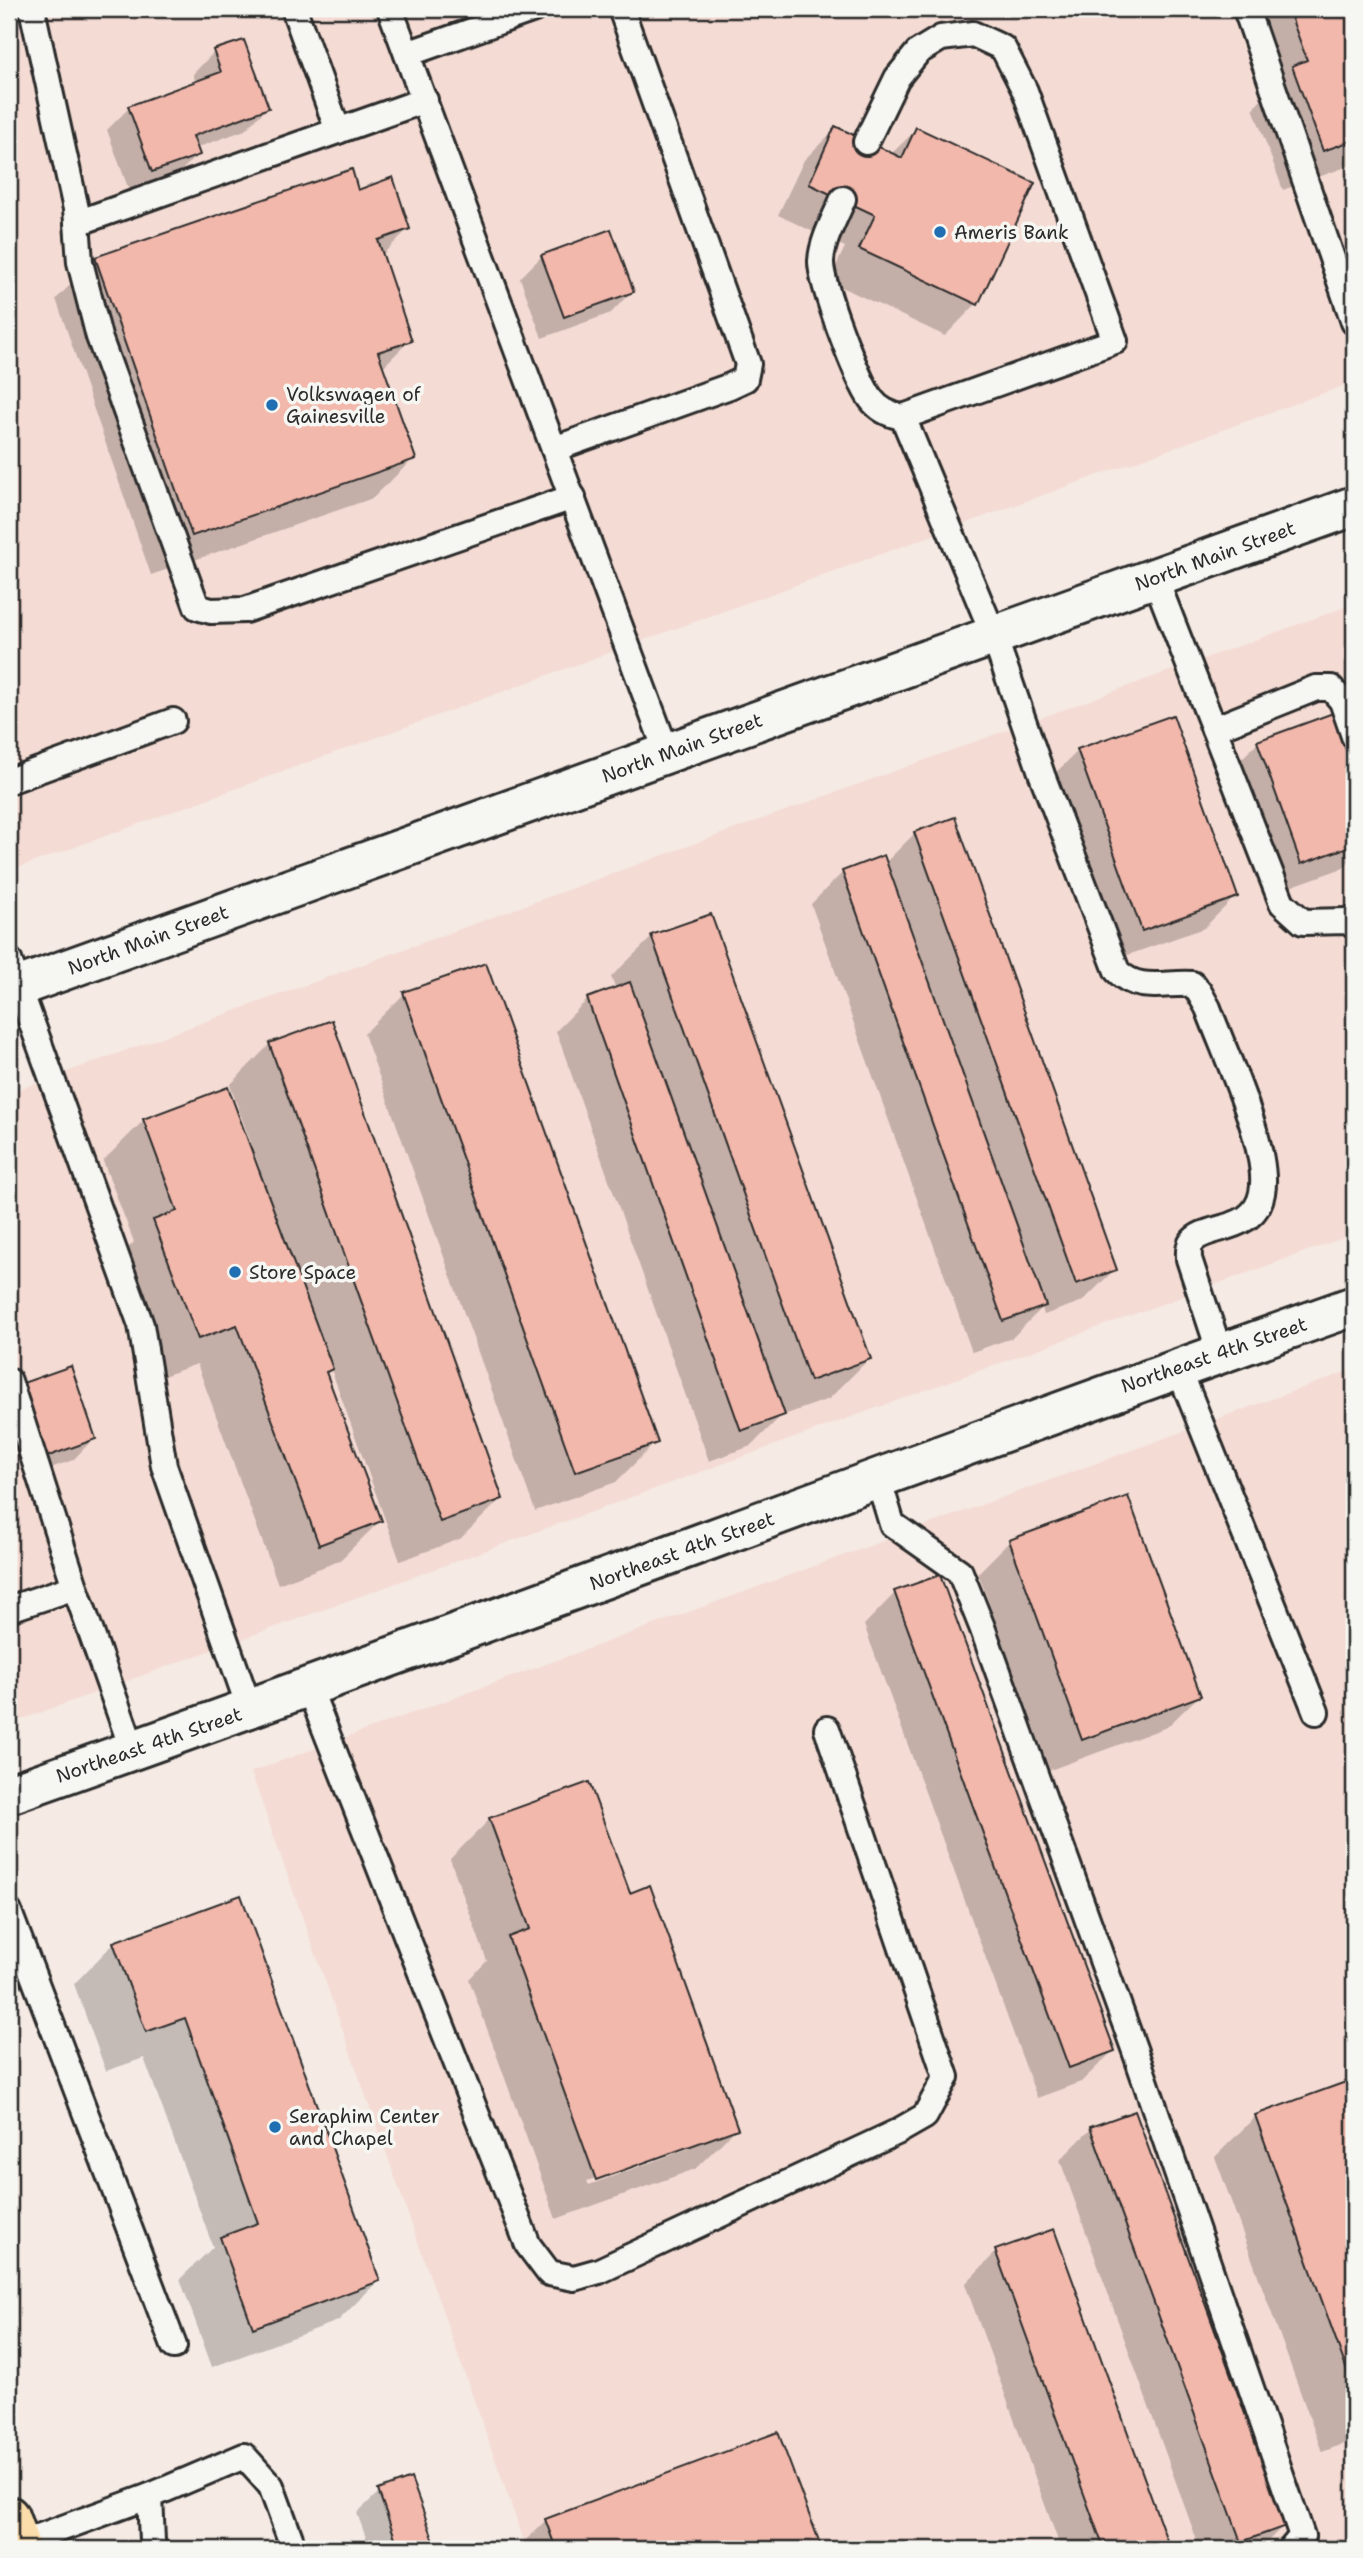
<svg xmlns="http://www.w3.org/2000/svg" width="1363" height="2558" font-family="'Shantell Sans',sans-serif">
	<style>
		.built { fill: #f4dbd3 }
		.shadow { fill: #0003; fill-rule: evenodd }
		.building { fill: #f2b8ac; stroke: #2b2b2b; stroke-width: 2 }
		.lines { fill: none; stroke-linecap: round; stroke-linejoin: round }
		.lane-casing { stroke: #2b2b2b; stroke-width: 30 }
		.street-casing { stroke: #2b2b2b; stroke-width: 44 }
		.secondary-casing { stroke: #2b2b2b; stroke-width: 44 }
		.primary-casing { stroke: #2b2b2b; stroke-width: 44 }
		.lane { stroke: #f6f6f2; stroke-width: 24 }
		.street { stroke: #f6f6f2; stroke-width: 38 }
		.secondary { stroke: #f6f6f2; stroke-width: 38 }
		.primary { stroke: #fbddab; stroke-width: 38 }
		.poi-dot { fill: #1f6fb2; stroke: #f6f6f2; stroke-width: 2.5 }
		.labels { text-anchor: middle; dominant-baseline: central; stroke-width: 7; stroke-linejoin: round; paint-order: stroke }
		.poi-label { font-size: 19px; fill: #2b2b2b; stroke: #f6f6f2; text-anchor: start }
		.street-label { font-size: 19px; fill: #2b2b2b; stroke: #f6f6f2 }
	</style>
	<rect width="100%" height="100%" fill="#f5eae4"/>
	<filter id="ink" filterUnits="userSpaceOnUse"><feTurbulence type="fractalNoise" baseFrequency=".0143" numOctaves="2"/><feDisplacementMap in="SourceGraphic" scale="14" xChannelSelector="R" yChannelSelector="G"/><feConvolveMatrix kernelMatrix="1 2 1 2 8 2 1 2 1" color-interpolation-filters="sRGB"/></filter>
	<g filter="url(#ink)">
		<!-- built -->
		<g class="built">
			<polygon points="9,9 1354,9 1354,382 9,871"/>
			<polygon points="1354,604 1354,1234 9,1724 9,1093"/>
			<polygon points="1354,1369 1354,2549 527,2549 251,1772"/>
		</g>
		<!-- shadow -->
		<g class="shadow">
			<polygon points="1234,9 1354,9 1354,164 1283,190 1253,108 1265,96"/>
			<polygon points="214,52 267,108 245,130 196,148 198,154 176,176 130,193 107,130 129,108 196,83 193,74"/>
			<polygon points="835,129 890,155 917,129 976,304 945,336 829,281 845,247 778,215 804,160"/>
			<polygon points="357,192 408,229 381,256 410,340 382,368 414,458 373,498 151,575 56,299 96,259"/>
			<polygon points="542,256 632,291 611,313 542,338 520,278"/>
			<polygon points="1332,716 1354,779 1354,856 1343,868 1270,894 1227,774 1258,742"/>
			<polygon points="1078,751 1236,896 1204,928 1111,961 1046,782"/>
			<polygon points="915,833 1115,1269 1083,1301 1044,1315 1042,1308 1012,1338 972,1352 811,904 843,872 885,863"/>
			<polygon points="652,937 869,1359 829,1399 781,1416 751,1446 709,1461 556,1031 588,999 616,989 611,977"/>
			<polygon points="404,994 656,1442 616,1482 535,1511 364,1034"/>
			<polygon points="270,1044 501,1499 460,1539 400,1561 331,1369 325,1375 380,1521 339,1561 278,1584 197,1364 158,1378 114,1262 134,1242 103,1161 144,1120 227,1089 257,1170 260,1169 230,1085"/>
			<polygon points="9,1397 94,1438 73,1460 25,1477 9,1434"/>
			<polygon points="1010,1541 1199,1696 1167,1727 1050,1770 978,1573"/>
			<polygon points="895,1593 1113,2051 1081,2082 1037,2098 864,1625"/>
			<path d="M490 1819 629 1895 736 2129 695 2169 556 2219 469 1979 487 1961 450 1859ZM690 2145V2148L589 2185 587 2181Z"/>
			<polygon points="240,1897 378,2281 338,2321 212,2367 180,2279 213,2247 144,2058 106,2071 74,1984 114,1943"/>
			<polygon points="1354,2081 1354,2440 1322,2452 1215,2157 1256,2116"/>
			<path d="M1091 2129 1284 2525 1260 2549H1200L1060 2160ZM1248 2537V2541L1233 2547 1232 2543Z"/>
			<polygon points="1053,2231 1168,2549 1061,2549 965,2284 996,2252"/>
			<polygon points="777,2435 820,2549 517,2549 546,2520"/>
			<polygon points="410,2480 435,2549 370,2549 357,2513 379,2492"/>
		</g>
		<!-- building -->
		<g class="building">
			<polygon points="1288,9 1354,9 1354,140 1323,151 1292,66 1307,60"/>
			<polygon points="244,40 269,108 193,136 200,155 152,172 128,106 221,72 213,50"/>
			<polygon points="835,126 902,158 916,127 1035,183 978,305 859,249 875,215 809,184"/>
			<polygon points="352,169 358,190 393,177 410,229 378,240 412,341 378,352 416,459 192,536 95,257"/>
			<polygon points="611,229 634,292 564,317 541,255"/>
			<polygon points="1333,713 1354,773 1354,845 1301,864 1257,741"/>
			<polygon points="1173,715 1238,897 1142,931 1077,749"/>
			<polygon points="955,817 1117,1270 1076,1284 914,832"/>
			<polygon points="884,855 1046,1306 1003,1321 842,871"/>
			<polygon points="711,914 871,1359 810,1381 651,935"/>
			<polygon points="486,963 658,1443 575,1472 403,992"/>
			<polygon points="630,982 785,1415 741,1431 587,998"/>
			<polygon points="332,1020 503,1499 440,1522 269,1043"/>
			<polygon points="228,1087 333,1369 326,1372 382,1521 319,1545 237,1325 198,1339 153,1220 177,1211 143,1119"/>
			<polygon points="71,1366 96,1439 46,1457 20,1384"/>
			<polygon points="1128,1496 1201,1696 1082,1740 1009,1540"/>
			<polygon points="940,1575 1115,2051 1069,2068 894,1591"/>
			<polygon points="589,1782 630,1893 650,1885 738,2129 596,2180 508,1937 530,1929 489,1818"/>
			<polygon points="241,1895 380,2281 253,2328 220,2237 258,2223 185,2018 146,2032 113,1942"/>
			<polygon points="1354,2079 1354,2390 1255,2115"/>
			<polygon points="1135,2111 1286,2526 1241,2542 1090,2127"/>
			<polygon points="1054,2229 1170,2549 1104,2549 995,2250"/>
			<polygon points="778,2432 822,2549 556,2549 545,2519"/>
			<polygon points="411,2478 437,2549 399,2549 378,2490"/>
		</g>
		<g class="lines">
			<!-- lane casing -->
			<g class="lane-casing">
				<g id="lane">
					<polyline points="32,9 76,209 80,262 99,337 197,607 211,611 245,610 573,497"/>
					<polyline points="294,9 338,131"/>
					<polyline points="390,9 667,753"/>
					<polyline points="1246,9 1354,322"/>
					<polyline points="407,54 534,9"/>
					<path d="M866 142 897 78 918 52 941 38 973 34 1003 48 1025 91 1115 341 903 417 994 636 1042 775 1117 971C1138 993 1165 982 1192 984L1199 992 1208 1008C1224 1052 1271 1150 1262 1193 1254 1235 1204 1223 1191 1243 1188 1248 1189 1254 1189 1259L1220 1353"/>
					<path d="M843 199C835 218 822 241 821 261 820 283 858 381 871 399 879 410 890 415 903 417"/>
					<polyline points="77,223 425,100"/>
					<polyline points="554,449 730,386 745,379 748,364 621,9"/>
					<polyline points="1155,578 1282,903 1303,922 1348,921 1354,926"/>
					<polyline points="1214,729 1316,688 1331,688 1342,701 1354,736"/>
					<polyline points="9,781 173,721"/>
					<polyline points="9,960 141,1325 164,1466 250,1710"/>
					<polyline points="1178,1367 1316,1712"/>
					<polyline points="9,1381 75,1587"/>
					<polyline points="878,1478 892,1524 960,1572 982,1627 1136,2054 1302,2536 1291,2549"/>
					<polyline points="9,1609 75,1587 133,1751"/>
					<polyline points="309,1688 528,2245 549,2273 574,2278 599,2271 897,2132 925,2116 946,2077 827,1729"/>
					<polyline points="9,1912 174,2346"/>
					<polyline points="19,2544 150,2496"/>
					<polyline points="154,2549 152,2541 150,2496 244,2456 271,2486 294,2549"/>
				</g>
			</g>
			<!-- street casing -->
			<g class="street-casing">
				<path id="street" d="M9 1794C459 1636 904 1465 1354 1306"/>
			</g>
			<!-- secondary casing -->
			<g class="secondary-casing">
				<polyline id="secondary" points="9,990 1354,506"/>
			</g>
			<!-- primary casing -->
			<g class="primary-casing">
				<polyline id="primary" points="9,2516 21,2549"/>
			</g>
			<!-- lane -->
			<use href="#lane" class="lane"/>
			<!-- street -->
			<use href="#street" class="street"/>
			<!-- secondary -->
			<use href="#secondary" class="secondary"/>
			<!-- primary -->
			<use href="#primary" class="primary"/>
		</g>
	</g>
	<!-- markers -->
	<g class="poi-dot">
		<circle cx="940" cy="232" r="7"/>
		<circle cx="272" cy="405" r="7"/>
		<circle cx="235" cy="1272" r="7"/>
		<circle cx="275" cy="2127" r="7"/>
	</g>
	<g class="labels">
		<!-- poi labels -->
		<g class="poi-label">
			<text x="954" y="232">Ameris Bank</text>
			<text x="286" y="394">Volkswagen of<tspan x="286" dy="22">Gainesville</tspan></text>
			<text x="249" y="1272">Store Space</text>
			<text x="289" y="2116">Seraphim Center<tspan x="289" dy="22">and Chapel</tspan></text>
		</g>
		<!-- street labels -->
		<g class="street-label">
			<text transform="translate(1215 556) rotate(-20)">North Main Street</text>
			<text transform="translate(682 748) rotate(-20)">North Main Street</text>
			<text transform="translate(148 940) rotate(-20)">North Main Street</text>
			<text transform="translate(1214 1355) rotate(-19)">Northeast 4th Street</text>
			<text transform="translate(682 1551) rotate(-20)">Northeast 4th Street</text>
			<text transform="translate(149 1745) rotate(-19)">Northeast 4th Street</text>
		</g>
	</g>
	<!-- margin -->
	<rect width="1363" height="2558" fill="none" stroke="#f6f6f2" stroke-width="35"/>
	<rect x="18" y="18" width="1328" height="2523" fill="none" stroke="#2b2b2b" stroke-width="2.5" filter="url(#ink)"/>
</svg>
